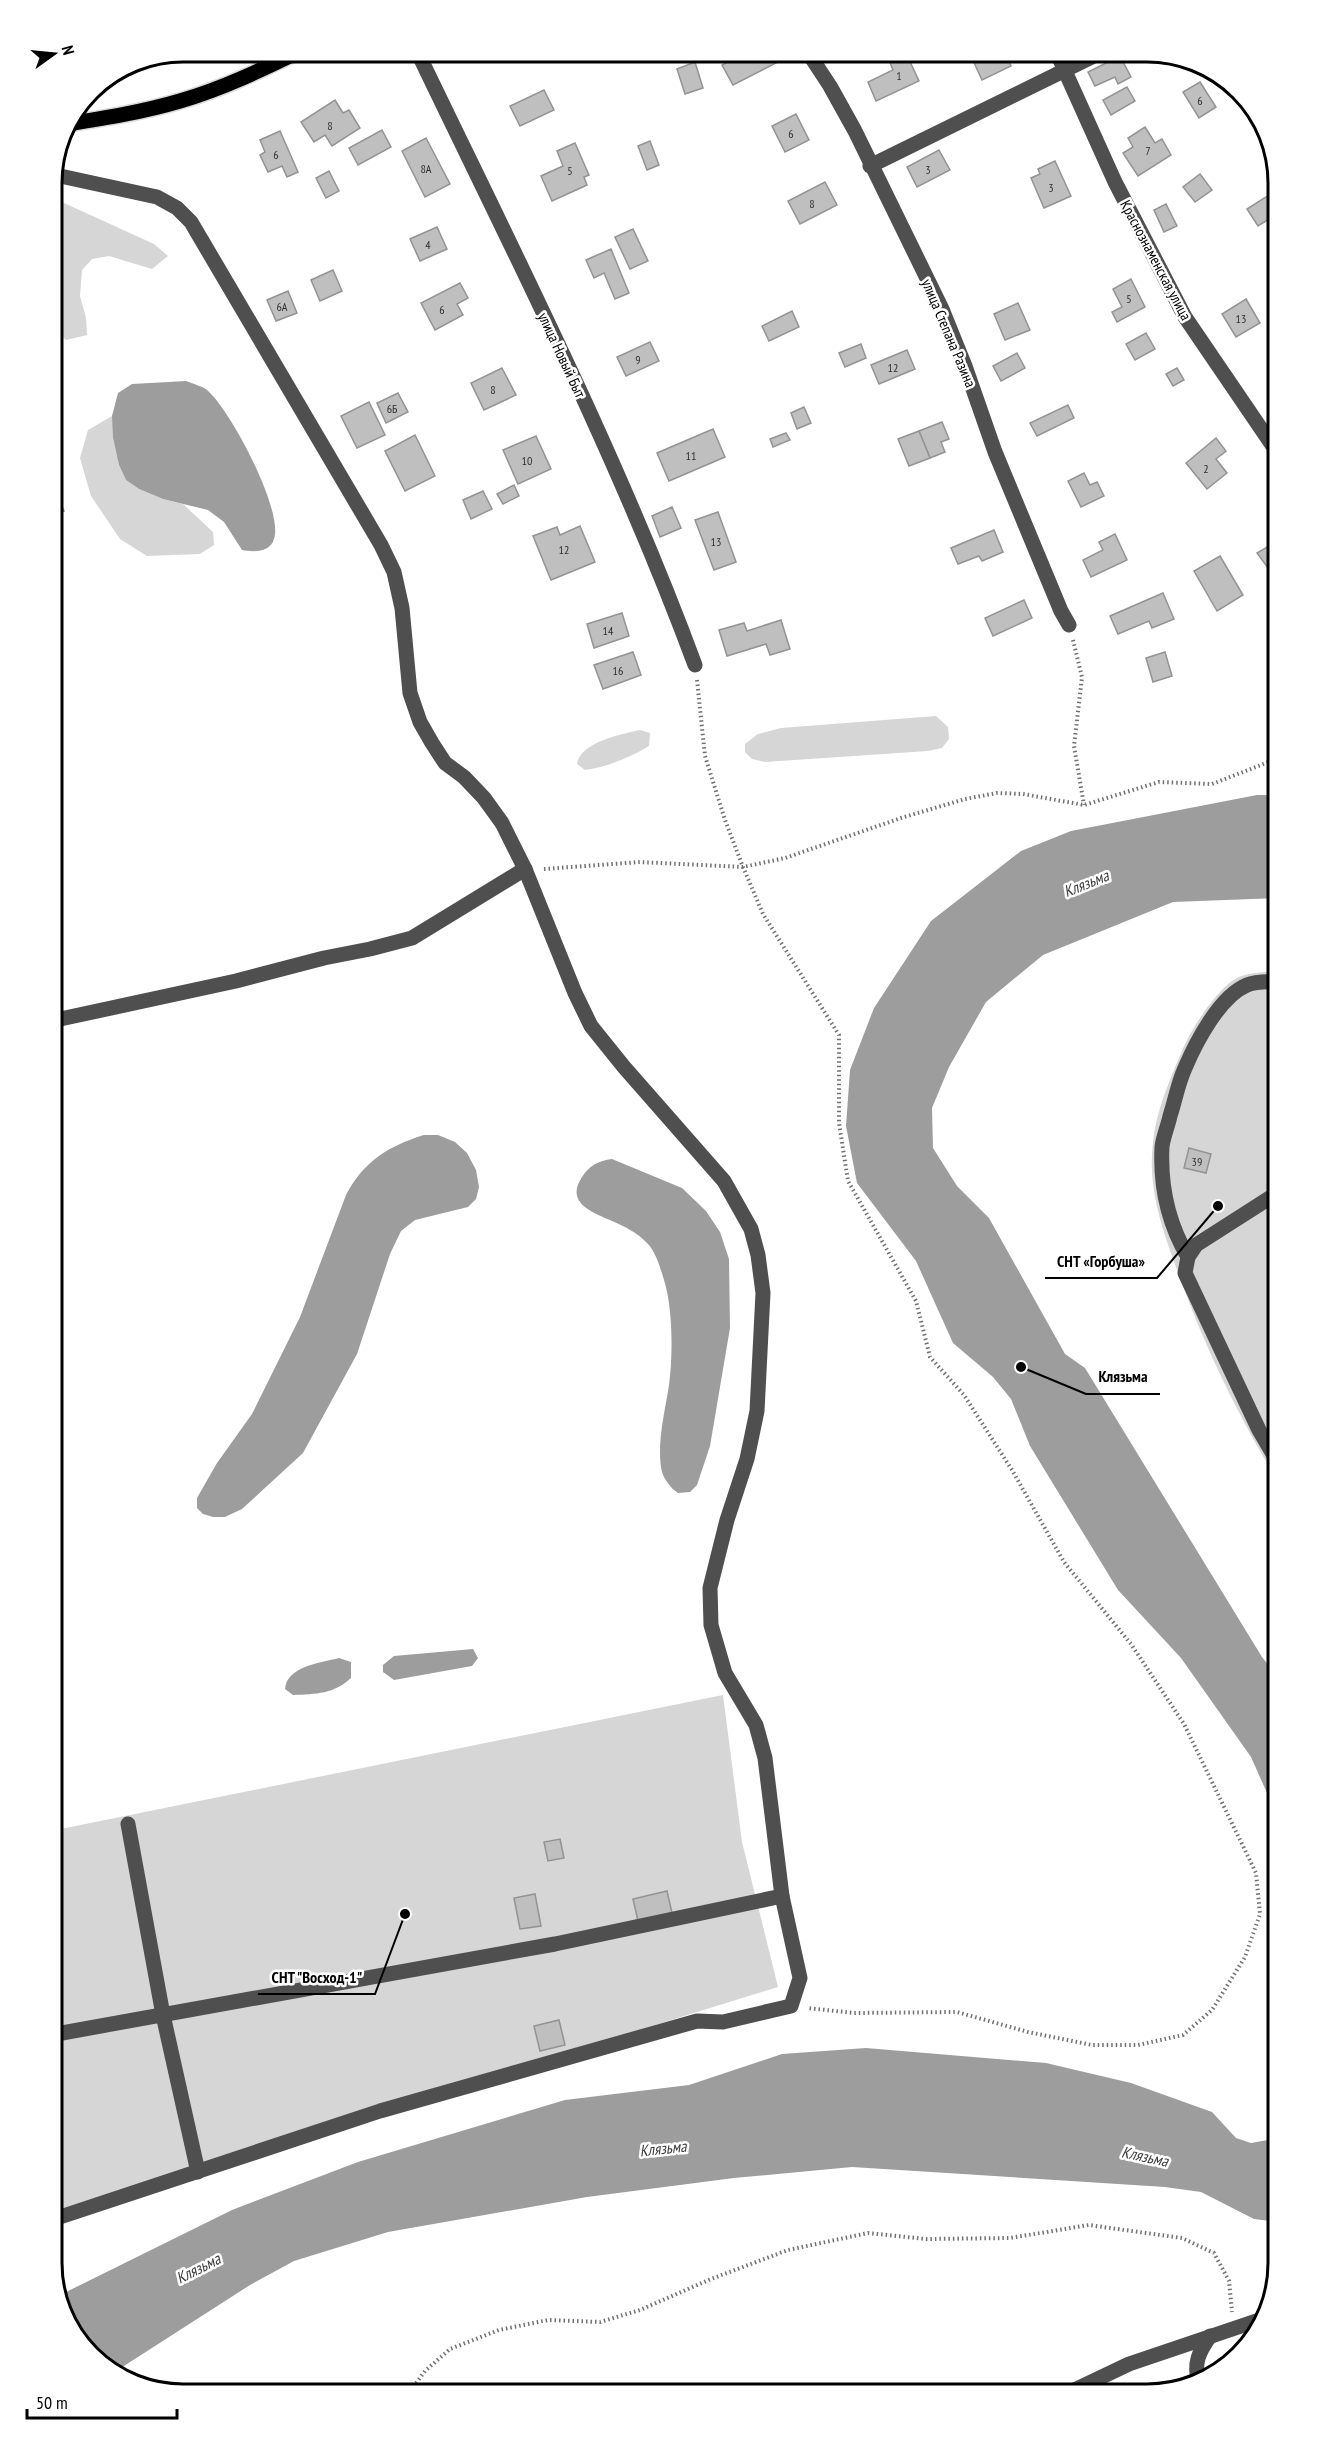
<svg xmlns="http://www.w3.org/2000/svg" width="1330" height="2445" font-family="'PT Sans Narrow',sans-serif">
	<style>
		.green { fill: #d6d6d6 }
		.water { fill: #9d9d9d }
		.building { fill: #bfbfbf; stroke: #939393; stroke-width: 1.5 }
		.lines { fill: none; stroke-linecap: round; stroke-linejoin: round }
		.major-casing { stroke: #dbdbdb; stroke-width: 18 }
		.path { stroke: #717171; stroke-width: 4; stroke-dasharray: 1.5 3; stroke-linecap: butt }
		.minor { stroke: #4f4f4f; stroke-width: 15 }
		.major { stroke: #000; stroke-width: 15 }
		.labels { text-anchor: middle; dominant-baseline: central; stroke-width: 5; stroke-linejoin: round; paint-order: stroke }
		.number-label { font-size: 12px; fill: #303030 }
		.street-label { font-size: 15px; fill: #000; stroke: #fff }
		.water-label { font-size: 16px; font-style: italic; fill: #3e3e3e; stroke: #fff }
		.rim { fill: none; stroke: #000; stroke-width: 3 }
		.leader { fill: none; stroke: #000; stroke-width: 2 }
		.callout-dot { fill: #000; stroke: #fff; stroke-width: 2 }
		.callout-label { font-size: 16px; text-anchor: middle; font-weight: bold; fill: #000; stroke: #fff; stroke-width: 5; stroke-linejoin: round; paint-order: stroke }
	</style>
	<rect width="100%" height="100%" fill="#fff"/>
	<!-- green -->
	<g class="green">
		<polygon points="51,202 64,203 154,244 168,256 152,269 109,256 92,259 82,270 80,296 86,318 87,335 66,340 55,330 51,321"/>
		<polygon points="112,416 119,465 126,480 139,489 163,499 183,504 213,532 214,545 200,554 147,556 120,539 91,496 80,458 88,430"/>
		<polygon points="936,716 948,727 949,739 942,748 928,751 765,762 752,759 745,752 745,744 758,734 781,728"/>
		<path d="M640 730 650 733 649 746C630 758 606 767 585 770L577 764C580 742 622 734 640 730Z"/>
		<path d="M1271 971H1279V1483C1239 1418 1206 1350 1180 1278 1164 1234 1147 1190 1153 1142 1156 1111 1170 1079 1182 1051 1190 1031 1216 990 1235 979 1245 973 1260 973 1271 971Z"/>
		<path d="M51 1330C63 1341 54 1365 51 1379Z"/>
		<path d="M51 1392C54 1412 68 1438 51 1453Z"/>
		<polygon points="723,1695 742,1842 778,1987 51,2212 51,1831"/>
	</g>
	<!-- water -->
	<g class="water">
		<path d="M186 381C193 384 202 386 207 390 230 409 284 511 274 539 270 553 253 552 242 550L224 522 208 510 163 499 139 489 126 480 119 465 113 437 112 416 118 393 132 384Z"/>
		<polygon points="1257,795 1279,795 1279,898 1173,902 1043,955 986,1002 949,1067 932,1108 933,1148 957,1186 989,1218 1065,1354 1085,1368 1262,1657 1279,1679 1279,1820 1251,1757 1181,1658 1118,1590 1030,1446 1011,1399 993,1377 953,1343 916,1261 857,1183 846,1126 850,1070 874,1008 931,921 1021,851 1071,831"/>
		<path d="M424 1135H438L455 1142 467 1153 476 1170 479 1187 476 1199 468 1207 415 1220 401 1231 390 1254 357 1354 303 1453 242 1509 225 1517H213L203 1514 197 1508V1498L217 1463 252 1414 300 1317 346 1195C363 1162 388 1146 424 1135Z"/>
		<path d="M612 1159 682 1188 706 1211 720 1232 729 1259 730 1328 710 1446 697 1485 690 1492 678 1493C671 1488 665 1481 662 1472 656 1446 665 1411 669 1385 673 1355 673 1309 664 1280 660 1267 656 1252 647 1243 638 1233 624 1226 612 1221 595 1213 564 1204 582 1177 590 1165 598 1161 612 1159Z"/>
		<polygon points="473,1649 478,1658 472,1666 394,1680 383,1672 383,1665 394,1656"/>
		<path d="M339 1658 351 1662V1678C334 1694 316 1694 293 1695L285 1689C287 1666 320 1663 339 1658Z"/>
		<polygon points="866,2048 1046,2063 1131,2083 1212,2112 1236,2138 1251,2143 1279,2138 1279,2222 1254,2219 1201,2192 1165,2187 852,2167 734,2178 587,2197 388,2232 294,2261 250,2285 113,2373 109,2372 61,2313 58,2296 232,2210 358,2162 565,2100 689,2085 782,2054"/>
	</g>
	<!-- building -->
	<g class="building">
		<polygon points="749,51 770,51 776,63 733,85 722,65"/>
		<polygon points="902,51 905,51 919,81 876,101 868,82 893,70 888,58"/>
		<polygon points="979,51 1004,51 1011,66 982,80 971,56"/>
		<polygon points="1120,56 1131,77 1118,84 1115,77 1095,86 1088,72"/>
		<polygon points="695,62 703,88 685,94 677,69"/>
		<polygon points="1200,82 1216,107 1199,118 1183,92"/>
		<polygon points="1127,87 1135,101 1111,115 1103,100"/>
		<polygon points="544,90 554,110 520,126 510,106"/>
		<polygon points="335,100 343,113 349,110 360,128 332,146 325,135 314,142 301,122"/>
		<polygon points="796,114 809,140 785,152 772,126"/>
		<polygon points="1145,127 1155,143 1162,139 1171,155 1138,176 1123,153 1133,147 1128,138"/>
		<polygon points="382,130 391,147 358,165 349,148"/>
		<polygon points="280,131 298,172 287,177 282,166 268,172 260,155 265,152 260,140"/>
		<polygon points="426,138 450,184 425,197 402,151"/>
		<polygon points="650,141 659,165 647,170 638,146"/>
		<polygon points="575,143 589,175 584,177 587,185 552,201 541,176 563,166 557,151"/>
		<polygon points="939,150 950,170 917,187 907,167"/>
		<polygon points="1055,161 1071,196 1044,208 1031,178 1040,174 1038,169"/>
		<polygon points="329,171 339,191 326,198 316,178"/>
		<polygon points="1200,174 1212,190 1195,202 1183,187"/>
		<polygon points="825,182 837,205 800,224 788,201"/>
		<polygon points="1277,190 1279,193 1279,213 1258,226 1247,209"/>
		<polygon points="1166,204 1177,226 1164,232 1154,210"/>
		<polygon points="437,227 447,249 420,261 410,239"/>
		<polygon points="633,229 648,261 630,269 615,237"/>
		<polygon points="1279,232 1279,257 1268,238"/>
		<polygon points="611,249 629,293 615,299 604,273 594,278 586,260"/>
		<polygon points="333,270 342,291 320,301 311,280"/>
		<polygon points="1131,279 1145,307 1117,322 1112,312 1122,307 1113,289"/>
		<polygon points="460,283 468,298 457,304 463,315 435,330 421,303"/>
		<polygon points="288,291 297,313 276,321 267,300"/>
		<polygon points="1246,299 1260,323 1236,337 1222,314"/>
		<polygon points="1018,303 1030,330 1005,340 994,314"/>
		<polygon points="792,311 799,327 769,341 762,326"/>
		<polygon points="1146,333 1155,349 1135,360 1126,344"/>
		<polygon points="650,342 659,361 626,376 617,357"/>
		<polygon points="861,344 866,358 845,367 839,353"/>
		<polygon points="907,350 915,369 879,384 871,365"/>
		<polygon points="1017,353 1025,368 1001,381 993,366"/>
		<polygon points="502,368 516,395 484,410 471,383"/>
		<polygon points="1177,368 1184,380 1173,386 1166,374"/>
		<polygon points="398,393 408,412 386,423 377,403"/>
		<polygon points="369,402 385,435 357,448 341,416"/>
		<polygon points="1068,405 1074,418 1037,436 1030,423"/>
		<polygon points="804,407 811,423 797,429 791,413"/>
		<polygon points="942,422 949,439 941,442 945,452 930,458 919,431"/>
		<polygon points="713,429 725,457 669,481 657,453"/>
		<polygon points="919,431 930,458 909,466 898,439"/>
		<polygon points="786,433 790,440 773,447 770,439"/>
		<polygon points="415,435 435,476 405,491 385,451"/>
		<polygon points="536,436 551,469 518,484 503,450"/>
		<polygon points="1216,438 1226,451 1216,459 1227,473 1207,489 1186,463"/>
		<polygon points="1084,473 1090,485 1097,482 1104,496 1081,507 1068,481"/>
		<polygon points="514,485 519,496 503,504 497,494"/>
		<polygon points="483,491 492,509 471,519 463,500"/>
		<polygon points="57,494 64,511 51,516 51,496"/>
		<polygon points="1279,503 1279,531 1268,512"/>
		<polygon points="672,507 681,528 660,537 652,516"/>
		<polygon points="718,512 736,562 714,570 695,520"/>
		<polygon points="580,526 595,562 551,580 533,536 557,527 560,535"/>
		<polygon points="994,530 1003,552 982,561 979,556 958,564 951,548"/>
		<polygon points="1279,533 1279,566 1271,572 1257,553 1271,545 1269,540"/>
		<polygon points="1115,534 1127,560 1091,577 1083,560 1103,550 1099,542"/>
		<polygon points="1220,556 1243,595 1217,611 1194,571"/>
		<polygon points="1163,593 1174,619 1152,628 1149,621 1118,634 1110,616"/>
		<polygon points="1024,600 1032,618 993,636 985,618"/>
		<polygon points="622,613 629,636 594,648 587,624"/>
		<polygon points="781,620 790,649 770,655 766,644 727,656 719,630 744,623 747,631"/>
		<polygon points="633,652 641,675 603,689 594,665"/>
		<polygon points="1165,652 1172,676 1153,682 1146,658"/>
		<polygon points="1189,1148 1211,1154 1206,1173 1184,1168"/>
		<polygon points="560,1839 564,1858 548,1861 544,1842"/>
		<polygon points="667,1891 672,1913 638,1921 633,1899"/>
		<polygon points="535,1894 541,1926 520,1929 514,1898"/>
		<polygon points="559,2020 565,2045 540,2051 534,2026"/>
	</g>
	<g class="lines">
		<!-- major casing -->
		<g class="major-casing">
			<path id="major" d="M67 124C105 118 143 112 180 101 222 89 261 70 300 51"/>
		</g>
		<!-- path -->
		<g class="path">
			<polyline points="1073,640 1082,677 1074,746 1084,805"/>
			<polyline points="697,680 705,756 725,820 743,867 763,914 839,1035 839,1123 848,1181 916,1301 930,1357 964,1395 1012,1470 1064,1562 1131,1644 1184,1724 1256,1873 1260,1914 1245,1957 1212,2010 1183,2035 1138,2045 1092,2045 1028,2032 957,2012 854,2013 807,2008"/>
			<polyline points="544,869 640,862 743,867 785,858 901,818 965,799 997,793 1023,794 1084,805 1159,782 1212,784 1279,758"/>
			<polyline points="408,2394 425,2371 450,2349 499,2330 548,2320 600,2322 640,2310 711,2279 788,2250 868,2233 926,2239 1010,2238 1089,2225 1182,2238 1214,2253 1229,2281 1232,2312"/>
		</g>
		<!-- minor -->
		<g class="minor">
			<path d="M417 51C514 253 617 454 695 665"/>
			<polyline points="807,51 830,86 855,131 942,309 965,366 995,452 1061,611 1069,625"/>
			<polyline points="1056,51 1115,182 1185,317 1279,455"/>
			<polyline points="870,166 1104,51"/>
			<polyline points="51,1021 236,981 324,958 370,949 412,938 525,869"/>
			<path d="M1188 1257C1168 1223 1160 1187 1162 1147 1163 1137 1168 1126 1170 1116 1175 1101 1178 1083 1185 1068 1196 1042 1220 996 1247 985 1257 981 1269 982 1279 981"/>
			<polyline points="1279,1464 1259,1430 1185,1273 1188,1257 1196,1245 1279,1192"/>
			<polyline points="128,1824 163,2015 198,2172"/>
			<polyline points="51,2035 555,1944 782,1896"/>
			<polyline points="51,2220 380,2111 697,2021 723,2022 791,2006 800,1978 782,1896 765,1758 756,1725 725,1673 711,1625 710,1588 727,1520 747,1459 757,1411 763,1293 758,1255 751,1229 724,1181 624,1067 591,1026 575,993 525,869 502,823 484,798 464,777 445,763 432,743 420,722 410,693 402,608 394,572 381,545 191,222 177,208 157,197 51,174"/>
			<path d="M1199 2383C1193 2363 1199 2352 1210 2336"/>
			<polyline points="1066,2394 1129,2364 1262,2319"/>
		</g>
		<!-- major -->
		<use href="#major" class="major"/>
	</g>
	<g class="labels">
		<!-- number labels -->
		<g class="number-label">
			<text x="899" y="75">1</text>
			<text x="1200" y="100">6</text>
			<text x="330" y="125">8</text>
			<text x="791" y="133">6</text>
			<text x="1148" y="150">7</text>
			<text x="276" y="154">6</text>
			<text x="426" y="168">8А</text>
			<text x="928" y="169">3</text>
			<text x="570" y="170">5</text>
			<text x="1051" y="187">3</text>
			<text x="812" y="203">8</text>
			<text x="428" y="244">4</text>
			<text x="1129" y="298">5</text>
			<text x="282" y="306">6А</text>
			<text x="442" y="309">6</text>
			<text x="1241" y="318">13</text>
			<text x="638" y="359">9</text>
			<text x="893" y="367">12</text>
			<text x="493" y="389">8</text>
			<text x="392" y="408">6Б</text>
			<text x="691" y="455">11</text>
			<text x="527" y="460">10</text>
			<text x="1206" y="468">2</text>
			<text x="716" y="541">13</text>
			<text x="564" y="549">12</text>
			<text x="608" y="630">14</text>
			<text x="618" y="670">16</text>
			<text x="1197" y="1161">39</text>
		</g>
		<!-- street labels -->
		<g class="street-label">
			<text transform="translate(1156 260) rotate(62)">Краснознаменская улица</text>
			<text transform="translate(949 333) rotate(67)">улица Степана Разина</text>
			<text transform="translate(562 355) rotate(65)">улица Новый Быт</text>
		</g>
		<!-- water labels -->
		<g class="water-label">
			<text transform="translate(1086 883) rotate(-22)">Клязьма</text>
			<text transform="translate(663 2148) rotate(-6)">Клязьма</text>
			<text transform="translate(1145 2156) rotate(12)">Клязьма</text>
			<text transform="translate(198 2268) rotate(-27)">Клязьма</text>
		</g>
	</g>
	<!-- crop -->
	<path d="M0 0H1330V2445H0ZM183 62H1147A121 121 0 0 1 1268 183V2263A121 121 0 0 1 1147 2384H183A121 121 0 0 1 62 2263V183A121 121 0 0 1 183 62Z" fill="#fff" fill-rule="evenodd"/>
	<path class="rim" d="M183 62H1147A121 121 0 0 1 1268 183V2263A121 121 0 0 1 1147 2384H183A121 121 0 0 1 62 2263V183A121 121 0 0 1 183 62Z"/>
	<!-- callouts -->
	<path class="leader" d="M1218 1206L1157 1278H1045M1021 1367L1086 1394H1160M405 1914L375 1994H258"/>
	<g class="callout-dot">
		<circle cx="1218" cy="1206" r="6"/>
		<circle cx="1021" cy="1367" r="6"/>
		<circle cx="405" cy="1914" r="6"/>
	</g>
	<g class="callout-label">
		<text x="1101" y="1267">СНТ «Горбуша»</text>
		<text x="1123" y="1382">Клязьма</text>
		<text x="317" y="1983">СНТ "Восход-1"</text>
	</g>
	<!-- north arrow -->
	<g transform="translate(54 54) rotate(75)" stroke="#ffffff" stroke-width="4.5" paint-order="stroke">
	<path d="M0-4.5L10 22L0 15L-10 22Z" fill="#000000"/>
	<text y="-9" font-size="16" font-weight="bold" text-anchor="middle" fill="#000000">N</text>
	</g>
	<!-- scale -->
	<path d="M27 2409v9h150v-9" fill="none" stroke="#000000" stroke-width="3"/>
	<text x="36" y="2409" font-size="18" fill="#000000" stroke="#ffffff" stroke-width="4.5" paint-order="stroke">50 m</text>
</svg>
